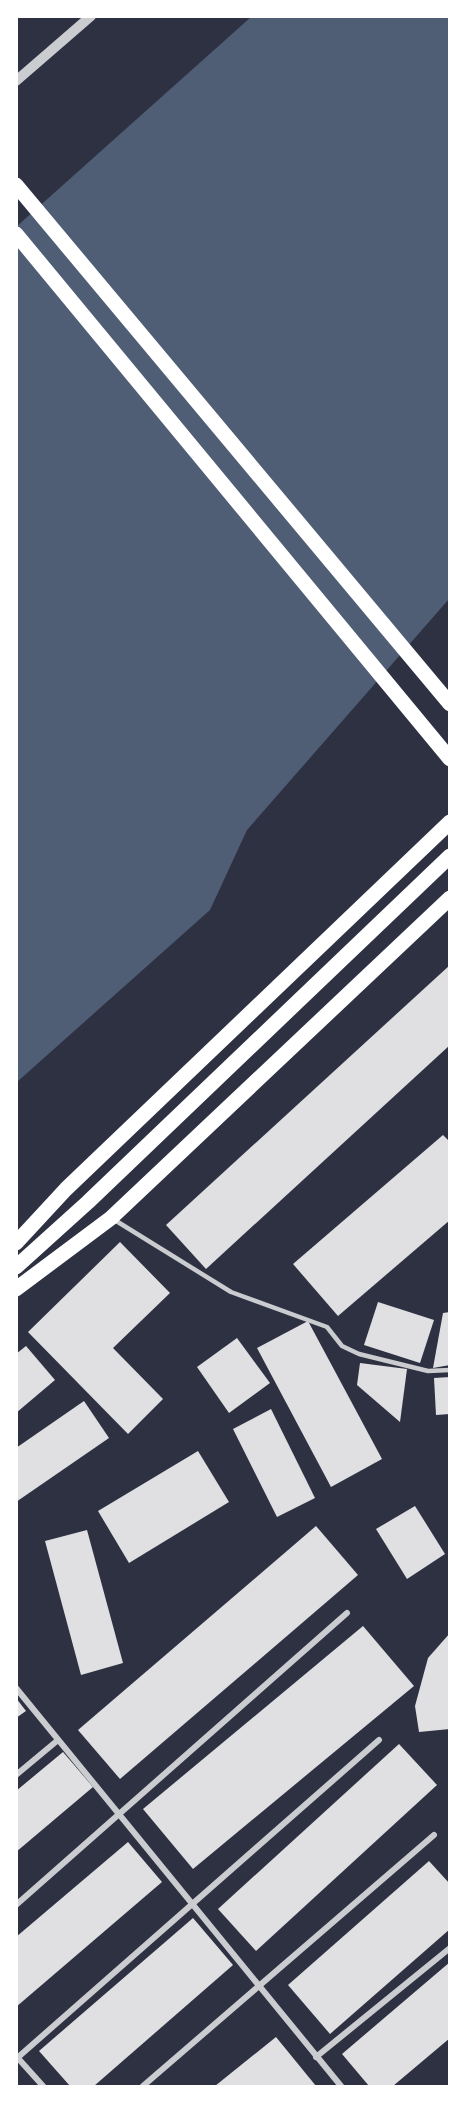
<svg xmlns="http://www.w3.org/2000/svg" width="466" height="2103" font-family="Barlow,sans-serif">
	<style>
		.water { fill: #4f5d75 }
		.building { fill: #e0e0e3 }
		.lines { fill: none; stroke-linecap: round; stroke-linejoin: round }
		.service { stroke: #caccd0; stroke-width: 4.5 }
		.minor { stroke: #caccd0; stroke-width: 6 }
		.tertiary { stroke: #caccd0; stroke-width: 10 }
		.primary { stroke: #fff; stroke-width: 15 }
	</style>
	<rect width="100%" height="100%" fill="#2d3142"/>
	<!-- water -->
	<polygon class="water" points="251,17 449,17 449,599 247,830 210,910 17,1082 16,227"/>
	<!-- building -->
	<g class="building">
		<polygon points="450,965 450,1045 206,1269 166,1225"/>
		<polygon points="443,1135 450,1142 450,1220 338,1316 293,1264"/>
		<polygon points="120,1242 170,1293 113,1348 163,1399 128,1434 28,1332"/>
		<polygon points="378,1302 434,1320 420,1363 364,1345"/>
		<polygon points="450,1312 450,1365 433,1368 443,1313"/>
		<polygon points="308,1321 382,1459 331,1487 257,1348"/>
		<polygon points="237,1338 270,1383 229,1413 197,1367"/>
		<polygon points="26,1346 55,1380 16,1413 16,1354"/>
		<polygon points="360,1363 407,1369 400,1422 357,1385"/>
		<polygon points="450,1377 450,1414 436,1415 434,1378"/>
		<polygon points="84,1401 109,1438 16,1502 16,1448"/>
		<polygon points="271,1409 315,1498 277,1517 233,1429"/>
		<polygon points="198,1451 229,1502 129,1563 98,1511"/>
		<polygon points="415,1506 445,1554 407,1579 376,1529"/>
		<polygon points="316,1526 358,1575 120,1779 78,1730"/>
		<polygon points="87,1530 123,1663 81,1675 45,1541"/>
		<polygon points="363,1626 414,1686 193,1869 143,1809"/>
		<polygon points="450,1633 450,1729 419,1732 415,1706 428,1658"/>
		<polygon points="16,1698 26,1711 16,1718"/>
		<polygon points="399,1744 437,1785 256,1951 218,1909"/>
		<polygon points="63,1752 93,1787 16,1852 16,1791"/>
		<polygon points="128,1842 162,1882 16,2007 16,1937"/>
		<polygon points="429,1861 450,1884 450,1929 330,2034 288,1985"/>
		<polygon points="193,1918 233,1965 94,2086 70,2086 39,2051"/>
		<polygon points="450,1962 450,2038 393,2086 369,2086 342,2054"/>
		<polygon points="276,2037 316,2086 215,2086"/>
	</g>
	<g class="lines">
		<!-- service -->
		<polyline class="service" points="113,1219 231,1292 327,1327 342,1346 359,1354 428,1371 450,1370"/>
		<!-- minor -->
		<g class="minor">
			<polyline points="16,1688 341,2086"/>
			<polyline points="16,1775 58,1740"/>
			<polyline points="16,1905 347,1613"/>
			<polyline points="16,2056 43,2086"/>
			<polyline points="316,2057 450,1948"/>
			<polyline points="16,2059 379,1740"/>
			<polyline points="143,2086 434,1835"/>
		</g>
		<!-- tertiary -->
		<polyline class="tertiary" points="16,81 91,16"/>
		<!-- primary -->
		<g class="primary">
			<polyline points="16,185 450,704"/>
			<polyline points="16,234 450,759"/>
			<polyline points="16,1243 66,1189 450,822"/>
			<polyline points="16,1267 88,1202 450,856"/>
			<polyline points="16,1289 111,1218 450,898"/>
		</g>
	</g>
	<!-- border -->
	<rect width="466" height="2103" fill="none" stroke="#ffffff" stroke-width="36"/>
</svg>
